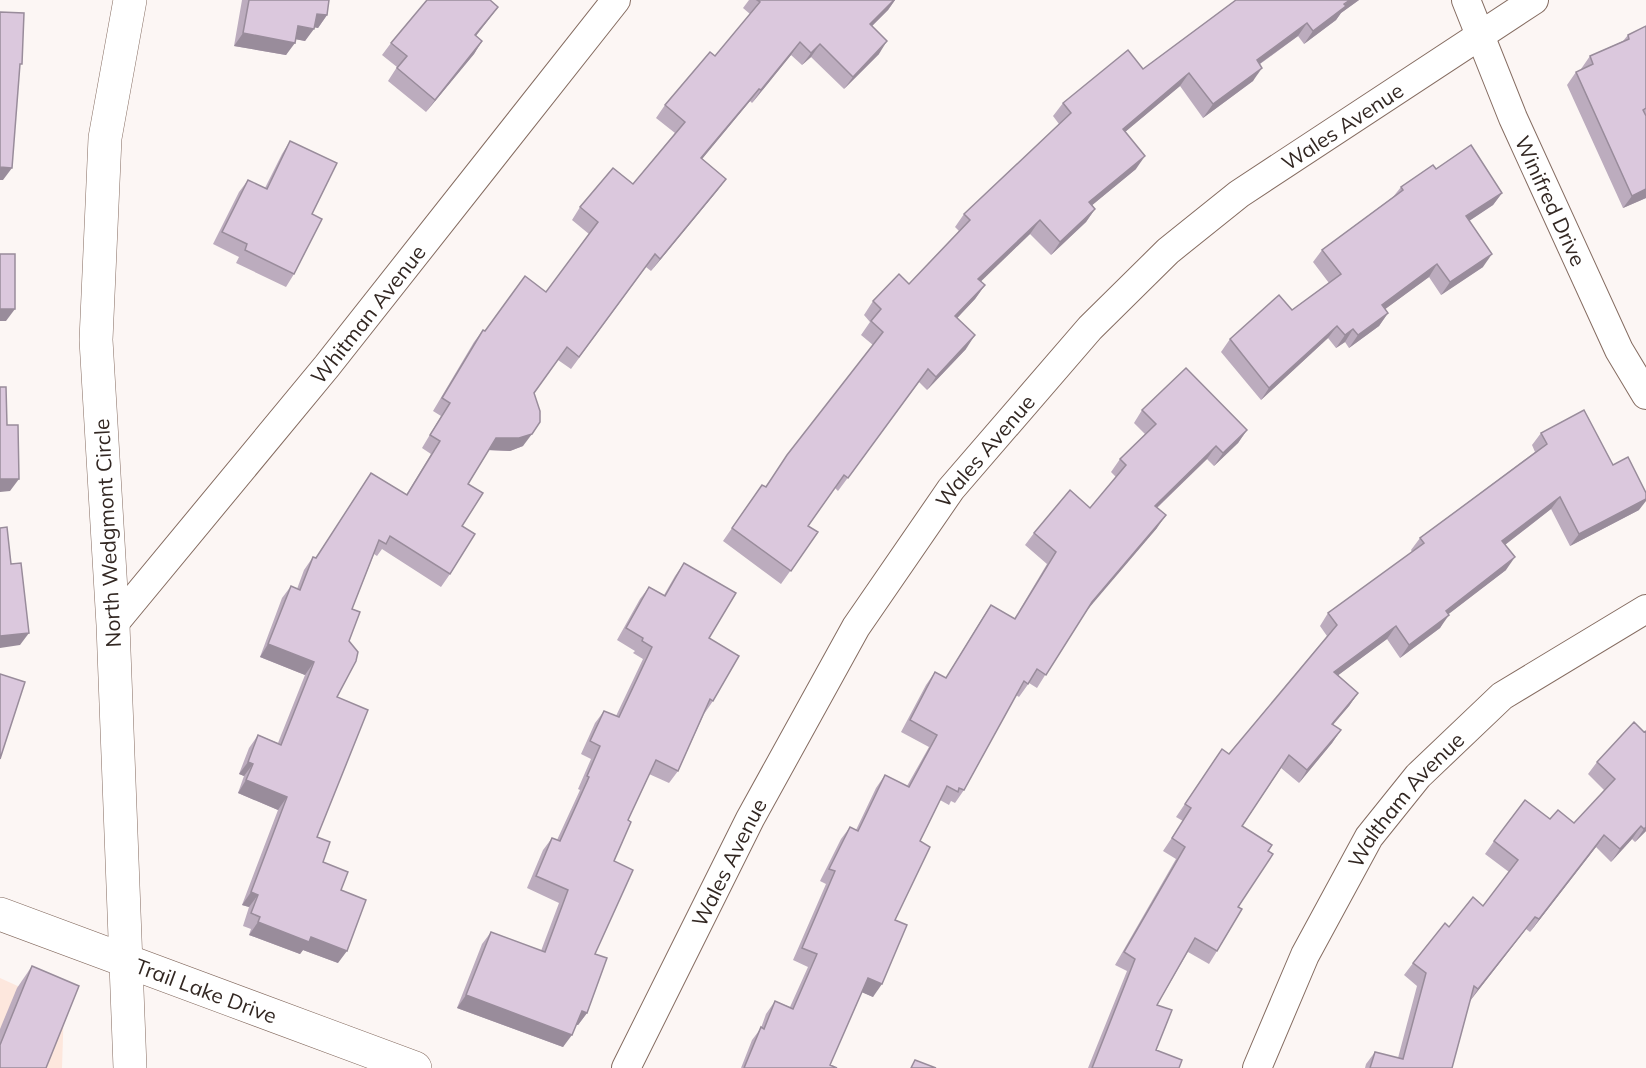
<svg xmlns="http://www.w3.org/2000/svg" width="1646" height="1068" font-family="Mulish,sans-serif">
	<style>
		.built { fill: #fde7dd }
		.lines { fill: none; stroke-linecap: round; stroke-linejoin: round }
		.street-casing { stroke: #856c61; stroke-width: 30 }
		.secondary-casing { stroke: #856c61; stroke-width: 34 }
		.street { stroke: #fff; stroke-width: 28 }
		.secondary { stroke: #fff; stroke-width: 33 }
		.wall { fill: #bcacbe }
		.shaded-wall { fill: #998c9b }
		.building { fill: #dbc8dd; stroke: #998c9b; stroke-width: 1.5 }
		.labels { text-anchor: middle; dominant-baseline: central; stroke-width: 4.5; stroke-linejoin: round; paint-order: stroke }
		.street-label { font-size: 21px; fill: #322722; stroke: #fff }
	</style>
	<rect width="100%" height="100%" fill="#fcf6f4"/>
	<!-- built -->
	<polygon class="built" points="0,978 64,1007 62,1068 0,1068"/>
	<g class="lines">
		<!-- street casing -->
		<g class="street-casing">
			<g id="street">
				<path id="s1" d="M1466 0 1513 118 1619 350 1646 395"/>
				<path id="s2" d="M113 625 327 366 616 0"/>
				<path id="s3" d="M626 1068 750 819 856 627 951 489 1090 328 1168 251 1239 194 1534 0"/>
				<path id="s4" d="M1257 1068 1305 955 1369 837 1418 776 1502 696 1646 609"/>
			</g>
		</g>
		<!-- secondary casing -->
		<g class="secondary-casing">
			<g id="secondary">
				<path id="s5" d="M0 914 415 1068"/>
				<polyline points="130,1068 113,625 96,340 105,138 130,0"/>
			</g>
		</g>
		<!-- street -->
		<use href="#street" class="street"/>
		<!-- secondary -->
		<use href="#secondary" class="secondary"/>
	</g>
	<!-- wall -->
	<g class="wall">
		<polygon points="242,0 329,0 327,15 318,28 314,27 305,41 296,39 286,55 234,46"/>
		<polygon points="749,0 895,0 888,10 872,26 879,54 844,89 811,57 802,65 791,55 752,103 750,101 702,159 726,179 717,191 651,271 646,267 571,369 558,360 534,393 523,446 510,451 489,450 468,484 462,526 450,574 441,587 382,549 377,556 374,554 352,609 349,641 337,697 317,837 323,862 341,890 338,963 303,950 300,954 249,935 251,929 243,926 249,907 242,905 278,810 238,793 244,776 239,774 249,748 258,735 278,743 305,675 260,657 282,598 291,586 297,589 304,570 313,557 316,558 371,473 406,495 431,454 422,448 441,416 433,411 474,342 483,330 485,331 546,292 589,234 572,220 580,207 633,184 675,133 656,118 665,105 715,56 750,14 743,8"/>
		<polygon points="1236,0 1359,0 1341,13 1336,20 1304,44 1298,36 1260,64 1253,81 1203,118 1180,86 1125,132 1136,169 1092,205 1095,209 1086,222 1051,255 1030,234 980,281 985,285 975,299 957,318 966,349 927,390 919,382 838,491 835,488 808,526 818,532 781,584 723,541 762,485 765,487 873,345 861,335 870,322 864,315 873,301 909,284 959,231 955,227 964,214 1059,124 1053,116 1063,103 1143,69"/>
		<polygon points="498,7 476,36 482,41 474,54 426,112 388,81 397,67 382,55 391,43"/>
		<polygon points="1646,26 1646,198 1623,208 1567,85 1576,72 1582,70 1581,69 1590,56 1623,41 1628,35"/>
		<polygon points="290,141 312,214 294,274 286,287 236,263 239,257 213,244 239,192 248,180 265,188 282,154"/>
		<polygon points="1436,169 1502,193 1493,205 1469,221 1483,267 1441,295 1429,277 1385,309 1388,313 1379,326 1349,348 1345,342 1336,348 1328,338 1261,400 1221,352 1230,339 1292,310 1329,283 1313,262 1322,250 1393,197 1401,187"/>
		<polygon points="1142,410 1247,430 1238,443 1214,466 1207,459 1157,508 1157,528 1086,610 1037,688 1029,683 1019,697 1016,695 964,790 955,803 951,801 949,805 940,800 920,841 895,920 873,997 862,992 830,1065 837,1068 741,1068 752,1040 761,1028 766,1014 775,1001 790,1007 808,967 793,960 826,884 820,881 841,839 850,827 856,830 876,788 885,775 907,786 929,747 901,732 926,685 935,672 946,678 983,617 991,605 1014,619 1047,564 1025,545 1034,533 1090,508 1116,477 1111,472 1120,459 1145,434 1134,423"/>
		<polygon points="1541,433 1613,465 1639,510 1570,546 1551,509 1505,545 1506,570 1448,614 1440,628 1400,658 1387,639 1338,675 1358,693 1349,706 1333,725 1341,730 1332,743 1299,783 1281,768 1242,826 1268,851 1238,907 1217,951 1209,964 1188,952 1157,1005 1156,1050 1179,1068 1088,1068 1127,971 1115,965 1176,859 1163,851 1183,821 1176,817 1222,749 1229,754 1327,636 1320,626 1328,613 1412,552 1411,550 1420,538 1535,452 1532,445"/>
		<polygon points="684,563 709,638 713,701 704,714 678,771 669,783 649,774 628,820 614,861 595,954 587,1013 578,1025 576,1025 563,1047 457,1008 482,944 491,932 541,951 559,903 527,888 543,850 552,838 557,840 580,790 578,789 591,759 581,754 595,723 604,711 616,716 643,659 633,653 635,651 617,640 640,599 649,587 664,595 675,576"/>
		<polygon points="1646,731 1646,831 1635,842 1632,839 1611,862 1596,847 1530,932 1526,929 1470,1001 1452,1068 1365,1068 1366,1064 1375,1052 1398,1058 1417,986 1404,975 1413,963 1449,927 1483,906 1509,872 1485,854 1494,841 1550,819 1574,823 1605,791 1588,774 1597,762"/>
		<polygon points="32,966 0,1068 0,1029 17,988"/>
	</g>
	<!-- shaded-wall -->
	<g class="shaded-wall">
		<polygon points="894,0 895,0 888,10 861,37 870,24"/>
		<polygon points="1350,0 1359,0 1341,13 1336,20 1304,44 1313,31"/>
		<polygon points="498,7 489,19 466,48 475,35"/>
		<polygon points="317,14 327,15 318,28 308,26"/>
		<polygon points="1307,23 1298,36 1247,73 1257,60"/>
		<polygon points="298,26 314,29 305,41 289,38"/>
		<polygon points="243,33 295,43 286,55 234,46"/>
		<polygon points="482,41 474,54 426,112 435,100"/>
		<polygon points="887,41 879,54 844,89 853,77"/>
		<polygon points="800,42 791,55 752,103 761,90"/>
		<polygon points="820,44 811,57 802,65 811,53"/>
		<polygon points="1262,68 1253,81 1203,118 1213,104"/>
		<polygon points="1189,73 1180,86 1113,142 1123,129"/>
		<polygon points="759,89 750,101 692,171 701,158"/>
		<polygon points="1145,156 1136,169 1079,216 1089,202"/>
		<polygon points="0,167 12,168 3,180 0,180"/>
		<polygon points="726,179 717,191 651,271 660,259"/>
		<polygon points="1646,189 1646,198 1623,208 1632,196"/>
		<polygon points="1502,193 1493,205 1457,229 1466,216"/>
		<polygon points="1095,209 1086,222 1051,255 1060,242"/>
		<polygon points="1040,220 1030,234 969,293 978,279"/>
		<polygon points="1492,254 1483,267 1441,295 1450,282"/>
		<polygon points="1437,264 1429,277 1373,318 1382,305"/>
		<polygon points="985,285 975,299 946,330 955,316"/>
		<polygon points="0,309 15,309 6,321 0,321"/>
		<polygon points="1388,313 1379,326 1349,348 1358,335"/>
		<polygon points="1337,326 1328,338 1261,400 1269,388"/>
		<polygon points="1353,329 1345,342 1336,348 1345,335"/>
		<polygon points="975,335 966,349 927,390 936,377"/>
		<polygon points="1247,430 1238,443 1214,466 1223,453"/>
		<polygon points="532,434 523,446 510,451 487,450 496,438"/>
		<polygon points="1216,446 1207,459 1146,518 1155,506"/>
		<polygon points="0,479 19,479 10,491 0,492"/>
		<polygon points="1560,497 1551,509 1493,554 1502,541"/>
		<polygon points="1646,499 1646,501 1639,510 1570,546 1579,534"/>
		<polygon points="1166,515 1157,528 1083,615 1092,602"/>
		<polygon points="1515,557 1506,570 1437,623 1446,611"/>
		<polygon points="1449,615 1440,628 1400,658 1409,645"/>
		<polygon points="1396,626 1387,639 1325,685 1334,672"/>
		<polygon points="29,633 20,645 0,648 0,636"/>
		<polygon points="268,644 314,662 305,675 260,657"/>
		<polygon points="1358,693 1349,706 1323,736 1332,724"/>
		<polygon points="1341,730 1332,743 1299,783 1307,770"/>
		<polygon points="248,762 253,764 244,776 239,774"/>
		<polygon points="246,780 287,797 278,810 238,793"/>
		<polygon points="1641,826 1632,839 1611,862 1620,849"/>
		<polygon points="1646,827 1646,831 1635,842 1644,829"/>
		<polygon points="1604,835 1596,847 1530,932 1539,919"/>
		<polygon points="251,892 258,895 249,907 242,905"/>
		<polygon points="1535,917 1526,929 1469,1002 1478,989"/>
		<polygon points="258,922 311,937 347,951 338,963 303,950 300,954 249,935"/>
		<polygon points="868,978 882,984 873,997 859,991"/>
		<polygon points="466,995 572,1035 563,1047 457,1008"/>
		<polygon points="582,1011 587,1013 578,1025 573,1024"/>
	</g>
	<!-- building -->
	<g class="building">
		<polygon points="249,0 329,0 327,15 317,14 314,29 298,26 295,43 243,33"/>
		<polygon points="427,0 490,0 498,7 475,35 482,41 435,100 397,68 407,56 391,43"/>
		<polygon points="757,0 894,0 870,24 887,41 853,77 820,44 811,53 800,42 761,90 759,89 701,158 726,179 660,259 655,254 579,357 567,347 534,393 540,411 540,422 532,434 519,438 496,438 468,484 483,493 462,526 475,534 450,574 390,536 386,544 379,540 352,609 360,612 349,641 358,652 356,661 337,697 368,710 317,837 330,842 323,862 348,872 341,890 366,900 347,951 311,937 309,942 258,922 260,917 251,913 258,895 251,892 287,797 246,780 253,764 248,762 258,735 281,745 314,662 268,644 291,586 300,590 313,557 316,558 371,473 407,495 440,441 430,435 450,403 442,398 483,330 485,331 525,276 546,292 598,222 580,207 613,168 633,184 685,122 665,105 710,52 715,56 760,2"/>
		<polygon points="1236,0 1350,0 1344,4 1346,6 1313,31 1307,23 1257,60 1262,68 1213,104 1189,73 1123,129 1145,156 1089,202 1095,209 1060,242 1040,220 978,279 985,285 955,316 975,335 936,377 928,369 848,478 844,475 808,526 818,532 791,571 732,528 762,485 766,487 787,455 883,332 871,321 881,309 873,301 899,274 909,284 970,220 964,214 1071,113 1063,103 1128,50 1143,69"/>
		<polygon points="0,12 24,13 22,64 20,64 12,168 0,167"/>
		<polygon points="1646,26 1646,108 1643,110 1646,116 1646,189 1632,196 1576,72 1593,64 1590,56 1629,39 1628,35"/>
		<polygon points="290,141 337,163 312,214 322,219 294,274 245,250 247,244 222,232 248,180 267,189"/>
		<polygon points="1471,145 1502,193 1466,216 1492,254 1450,282 1437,264 1382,305 1388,313 1358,335 1353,329 1345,335 1337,326 1269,388 1230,339 1279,295 1292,310 1341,274 1322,250 1403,190 1401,187 1433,165 1436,169"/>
		<rect x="0" y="254" width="15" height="55"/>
		<polygon points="1186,368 1247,430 1223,453 1216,446 1155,506 1166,515 1092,602 1046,675 1037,669 1028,684 1024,681 964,790 959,788 958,792 947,786 920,841 930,847 895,920 907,925 882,984 868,978 830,1065 837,1068 744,1068 761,1027 764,1029 775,1001 793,1009 817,954 802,948 835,871 829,869 850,827 858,831 885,775 909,787 937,735 910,720 935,672 946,678 991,605 1015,619 1056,552 1034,533 1070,490 1090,508 1126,465 1120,459 1156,424 1142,410"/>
		<polygon points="0,387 6,387 7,425 18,425 19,479 0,479"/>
		<polygon points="1584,410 1613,465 1628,457 1646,493 1646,499 1579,534 1560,497 1502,541 1515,557 1446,611 1449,615 1409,645 1396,626 1334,672 1358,693 1332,724 1341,730 1307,770 1289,755 1242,826 1272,845 1268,851 1273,854 1238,907 1242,909 1217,951 1195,938 1157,1005 1172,1010 1156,1050 1182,1060 1179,1068 1092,1068 1135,959 1124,952 1185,847 1172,838 1191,808 1185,804 1222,749 1229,754 1337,625 1328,613 1424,543 1420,538 1547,444 1541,433"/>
		<polygon points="7,527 11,564 21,563 29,633 0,636 0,528"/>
		<polygon points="684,563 736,593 709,638 739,656 713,701 710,699 678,771 656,760 628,820 631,822 614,861 633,870 595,954 607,958 587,1013 582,1011 572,1035 466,995 491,932 545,952 568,890 536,876 552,838 560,841 589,777 587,776 600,746 590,741 604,711 619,717 652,647 642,641 643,638 626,628 649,587 665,596"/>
		<polygon points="0,674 25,682 0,759"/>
		<polygon points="1634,722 1644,732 1646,731 1646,827 1644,829 1641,826 1620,849 1604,835 1539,919 1535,917 1478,989 1474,986 1452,1068 1370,1068 1375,1052 1403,1059 1426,973 1413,963 1445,923 1449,927 1473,897 1483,906 1518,860 1494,841 1525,800 1550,819 1558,810 1574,823 1615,779 1597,762"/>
		<polygon points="32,966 79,986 46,1068 0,1068 0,1045"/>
		<polygon points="915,1060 936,1068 911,1068"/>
	</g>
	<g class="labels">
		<!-- street labels -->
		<g class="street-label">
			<text stroke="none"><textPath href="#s3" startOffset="1202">Wales Avenue</textPath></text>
			<text stroke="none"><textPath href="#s1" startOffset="218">Winifred Drive</textPath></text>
			<text stroke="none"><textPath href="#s2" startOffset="402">Whitman Avenue</textPath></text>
			<text stroke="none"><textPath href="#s3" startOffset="716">Wales Avenue</textPath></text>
			<text transform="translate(107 533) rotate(-93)">North Wedgmont Circle</text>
			<text stroke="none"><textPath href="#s4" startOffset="309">Waltham Avenue</textPath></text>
			<text stroke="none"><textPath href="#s3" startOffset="230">Wales Avenue</textPath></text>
			<text stroke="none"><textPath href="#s5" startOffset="220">Trail Lake Drive</textPath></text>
		</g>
	</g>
</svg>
